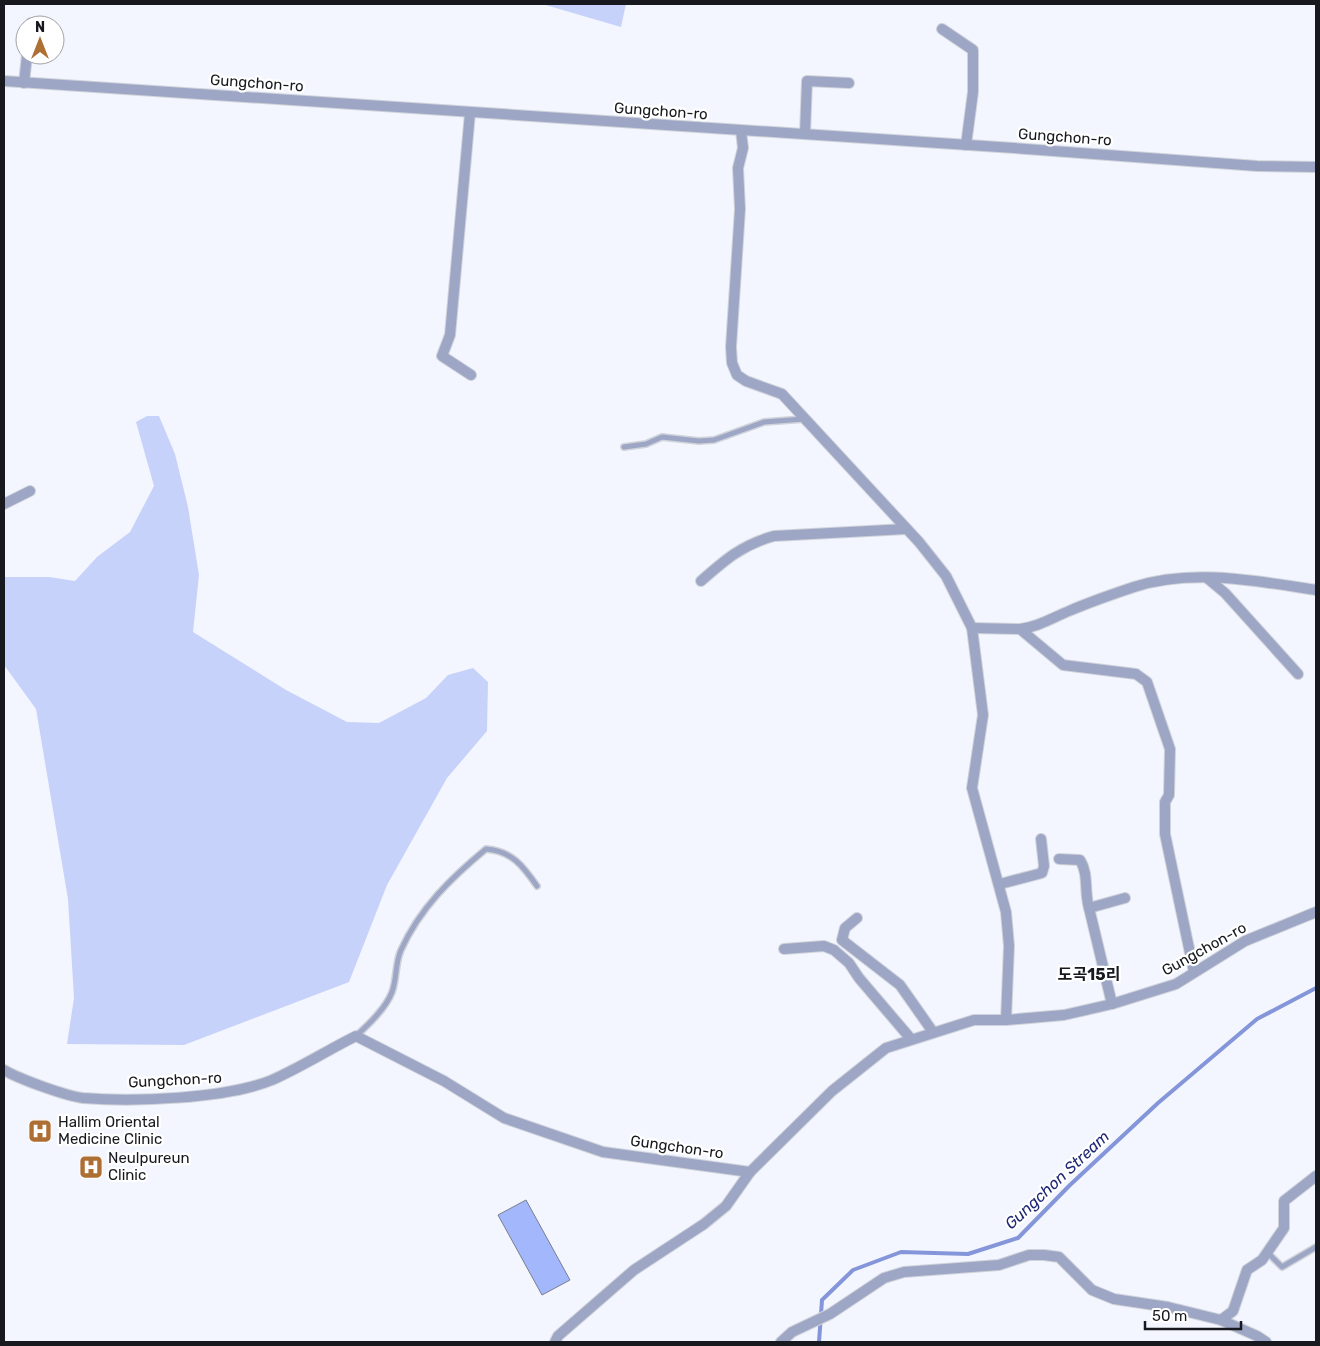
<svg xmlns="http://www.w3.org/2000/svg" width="1320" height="1346" font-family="Rubik,'Noto Sans KR',sans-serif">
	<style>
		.green { fill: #c6d2fa }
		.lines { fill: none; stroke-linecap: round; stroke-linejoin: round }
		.stream { stroke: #8496d9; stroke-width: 4 }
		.building { fill: #a3b7fc; stroke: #7a7e8b }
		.service-casing { stroke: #d0d3da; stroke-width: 8 }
		.minor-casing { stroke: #d0d3da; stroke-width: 12 }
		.service { stroke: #9da6c5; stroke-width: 5 }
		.minor { stroke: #9da6c5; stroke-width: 10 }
		.labels { text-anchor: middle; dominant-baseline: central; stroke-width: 4.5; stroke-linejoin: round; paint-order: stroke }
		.street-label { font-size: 15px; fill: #18191e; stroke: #fff }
		.poi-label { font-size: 15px; fill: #18191e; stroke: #fff; text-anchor: start }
		.neighbourhood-label { font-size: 16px; font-weight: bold; fill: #18191e; stroke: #fff }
		.water-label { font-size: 16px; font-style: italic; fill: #1f2875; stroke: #fff }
	</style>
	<rect width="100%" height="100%" fill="#f3f6fe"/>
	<!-- green -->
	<g class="green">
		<polygon points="542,4 626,4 621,27"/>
		<polygon points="147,416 159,416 175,454 188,507 199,575 193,632 286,690 347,722 379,723 426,698 448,675 473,668 488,682 487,731 447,778 387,885 349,982 184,1045 67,1044 74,998 68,899 36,709 4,665 4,577 49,577 75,581 97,557 130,532 154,486 136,422"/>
	</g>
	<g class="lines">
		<!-- stream -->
		<polyline class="stream" points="819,1342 822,1300 853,1270 901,1252 968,1254 1018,1238 1070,1185 1158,1103 1257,1019 1316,988"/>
	</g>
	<!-- building -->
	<polygon class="building" points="526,1200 570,1280 542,1295 498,1215"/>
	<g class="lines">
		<!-- service casing -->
		<g class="service-casing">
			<g id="service">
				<polyline points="624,447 646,444 662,437 699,441 714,440 764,422 804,419"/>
				<path d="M356 1036C369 1024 386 1008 392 992 397 979 395 963 401 950 420 908 451 878 486 849 512 851 523 866 537 886"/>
				<polyline points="1268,1253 1282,1267 1316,1247"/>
			</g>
		</g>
		<!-- minor casing -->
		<g class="minor-casing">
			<g id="minor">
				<polyline points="31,25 31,23"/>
				<polyline points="942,29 973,50 973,92 966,145"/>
				<polyline points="4,81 1014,148 1257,166 1316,167"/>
				<polyline points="24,83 27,55"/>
				<polyline points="470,113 450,335 442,356 471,375"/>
				<polyline points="741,131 743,148 738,168 740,209 731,347 732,363 737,375 746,381 782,394 919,542 946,576 972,628 983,715 972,788 1006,912 1009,946 1006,1020"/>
				<polyline points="805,134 807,81 849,83"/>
				<polyline points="4,504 30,491"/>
				<polyline points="1207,578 1225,593 1298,674"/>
				<path d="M701 581C726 559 742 545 774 536L906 529"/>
				<polyline points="972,628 1020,629 1063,665 1136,674 1147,682 1170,749 1169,795 1165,802 1165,834 1194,972"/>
				<path d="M1020 629C1038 627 1052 618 1069 611 1090 602 1113 594 1134 587 1192 568 1257 581 1316 590"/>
				<path d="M1059 859 1080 860C1089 874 1084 892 1089 908"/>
				<polyline points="1000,884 1042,873 1044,866 1041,839"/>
				<polyline points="857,918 845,928 842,940 900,985 933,1032"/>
				<polyline points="784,949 824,946 834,950 849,963 859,978 911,1039"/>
				<polyline points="1112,1004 1089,908 1125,898"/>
				<path d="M4 1070C19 1079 66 1096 83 1098 133 1102 226 1099 272 1080 301 1067 328 1050 356 1036L444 1081 504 1118 603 1152 750 1172 832 1091 886 1048 974 1020H1006L1064 1015 1112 1004 1176 984 1245 941 1316 912"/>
				<polyline points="1221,1320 1233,1311 1247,1270 1262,1260 1284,1228 1284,1201 1316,1176"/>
				<polyline points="555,1342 558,1336 634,1270 704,1224 726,1206 750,1172"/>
				<polyline points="781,1342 792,1332 830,1314 884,1278 904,1272 999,1265 1029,1255 1044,1255 1059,1257 1092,1290 1114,1299 1168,1307 1221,1320 1257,1336 1266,1342"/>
			</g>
		</g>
		<!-- service -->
		<use href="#service" class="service"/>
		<!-- minor -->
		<use href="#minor" class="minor"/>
	</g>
	<!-- icons -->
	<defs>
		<g id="hospital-square" transform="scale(1.25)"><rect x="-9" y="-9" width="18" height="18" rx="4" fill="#ad6f34" stroke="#fff"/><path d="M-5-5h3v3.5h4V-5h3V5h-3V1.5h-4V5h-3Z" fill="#fff"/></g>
	</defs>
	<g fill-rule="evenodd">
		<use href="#hospital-square" x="40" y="1131"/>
		<use href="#hospital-square" x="91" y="1167"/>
	</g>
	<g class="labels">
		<!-- street labels -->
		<g class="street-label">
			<text transform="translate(257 83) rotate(4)">Gungchon-ro</text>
			<text transform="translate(661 111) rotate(4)">Gungchon-ro</text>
			<text transform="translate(1065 137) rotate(4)">Gungchon-ro</text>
			<text transform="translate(1204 949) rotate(-29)">Gungchon-ro</text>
			<text transform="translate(175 1080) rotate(-3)">Gungchon-ro</text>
			<text transform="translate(677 1147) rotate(8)">Gungchon-ro</text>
		</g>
		<!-- poi labels -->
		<g class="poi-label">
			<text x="58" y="1122">Hallim Oriental<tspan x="58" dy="17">Medicine Clinic</tspan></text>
			<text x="108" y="1158">Neulpureun<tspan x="108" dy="17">Clinic</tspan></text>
		</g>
		<!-- neighbourhood labels -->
		<g class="neighbourhood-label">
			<text x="1089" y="974">도곡15리</text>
		</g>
		<!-- water labels -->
		<g class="water-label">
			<text transform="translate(1057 1180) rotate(-43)">Gungchon Stream</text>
		</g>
	</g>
	<!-- border -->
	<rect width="1320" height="1346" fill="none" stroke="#18191e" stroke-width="10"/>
	<!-- north arrow -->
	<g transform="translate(40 40)"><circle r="24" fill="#ffffff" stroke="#a3a3a5"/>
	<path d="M0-4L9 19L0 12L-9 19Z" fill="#ad6f34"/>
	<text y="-8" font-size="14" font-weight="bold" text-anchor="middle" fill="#18191e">N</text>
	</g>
	<!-- scale -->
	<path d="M1145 1321v8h96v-8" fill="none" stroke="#18191e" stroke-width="2.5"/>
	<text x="1152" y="1321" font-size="15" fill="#18191e" stroke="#ffffff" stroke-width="4" paint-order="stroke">50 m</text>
</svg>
